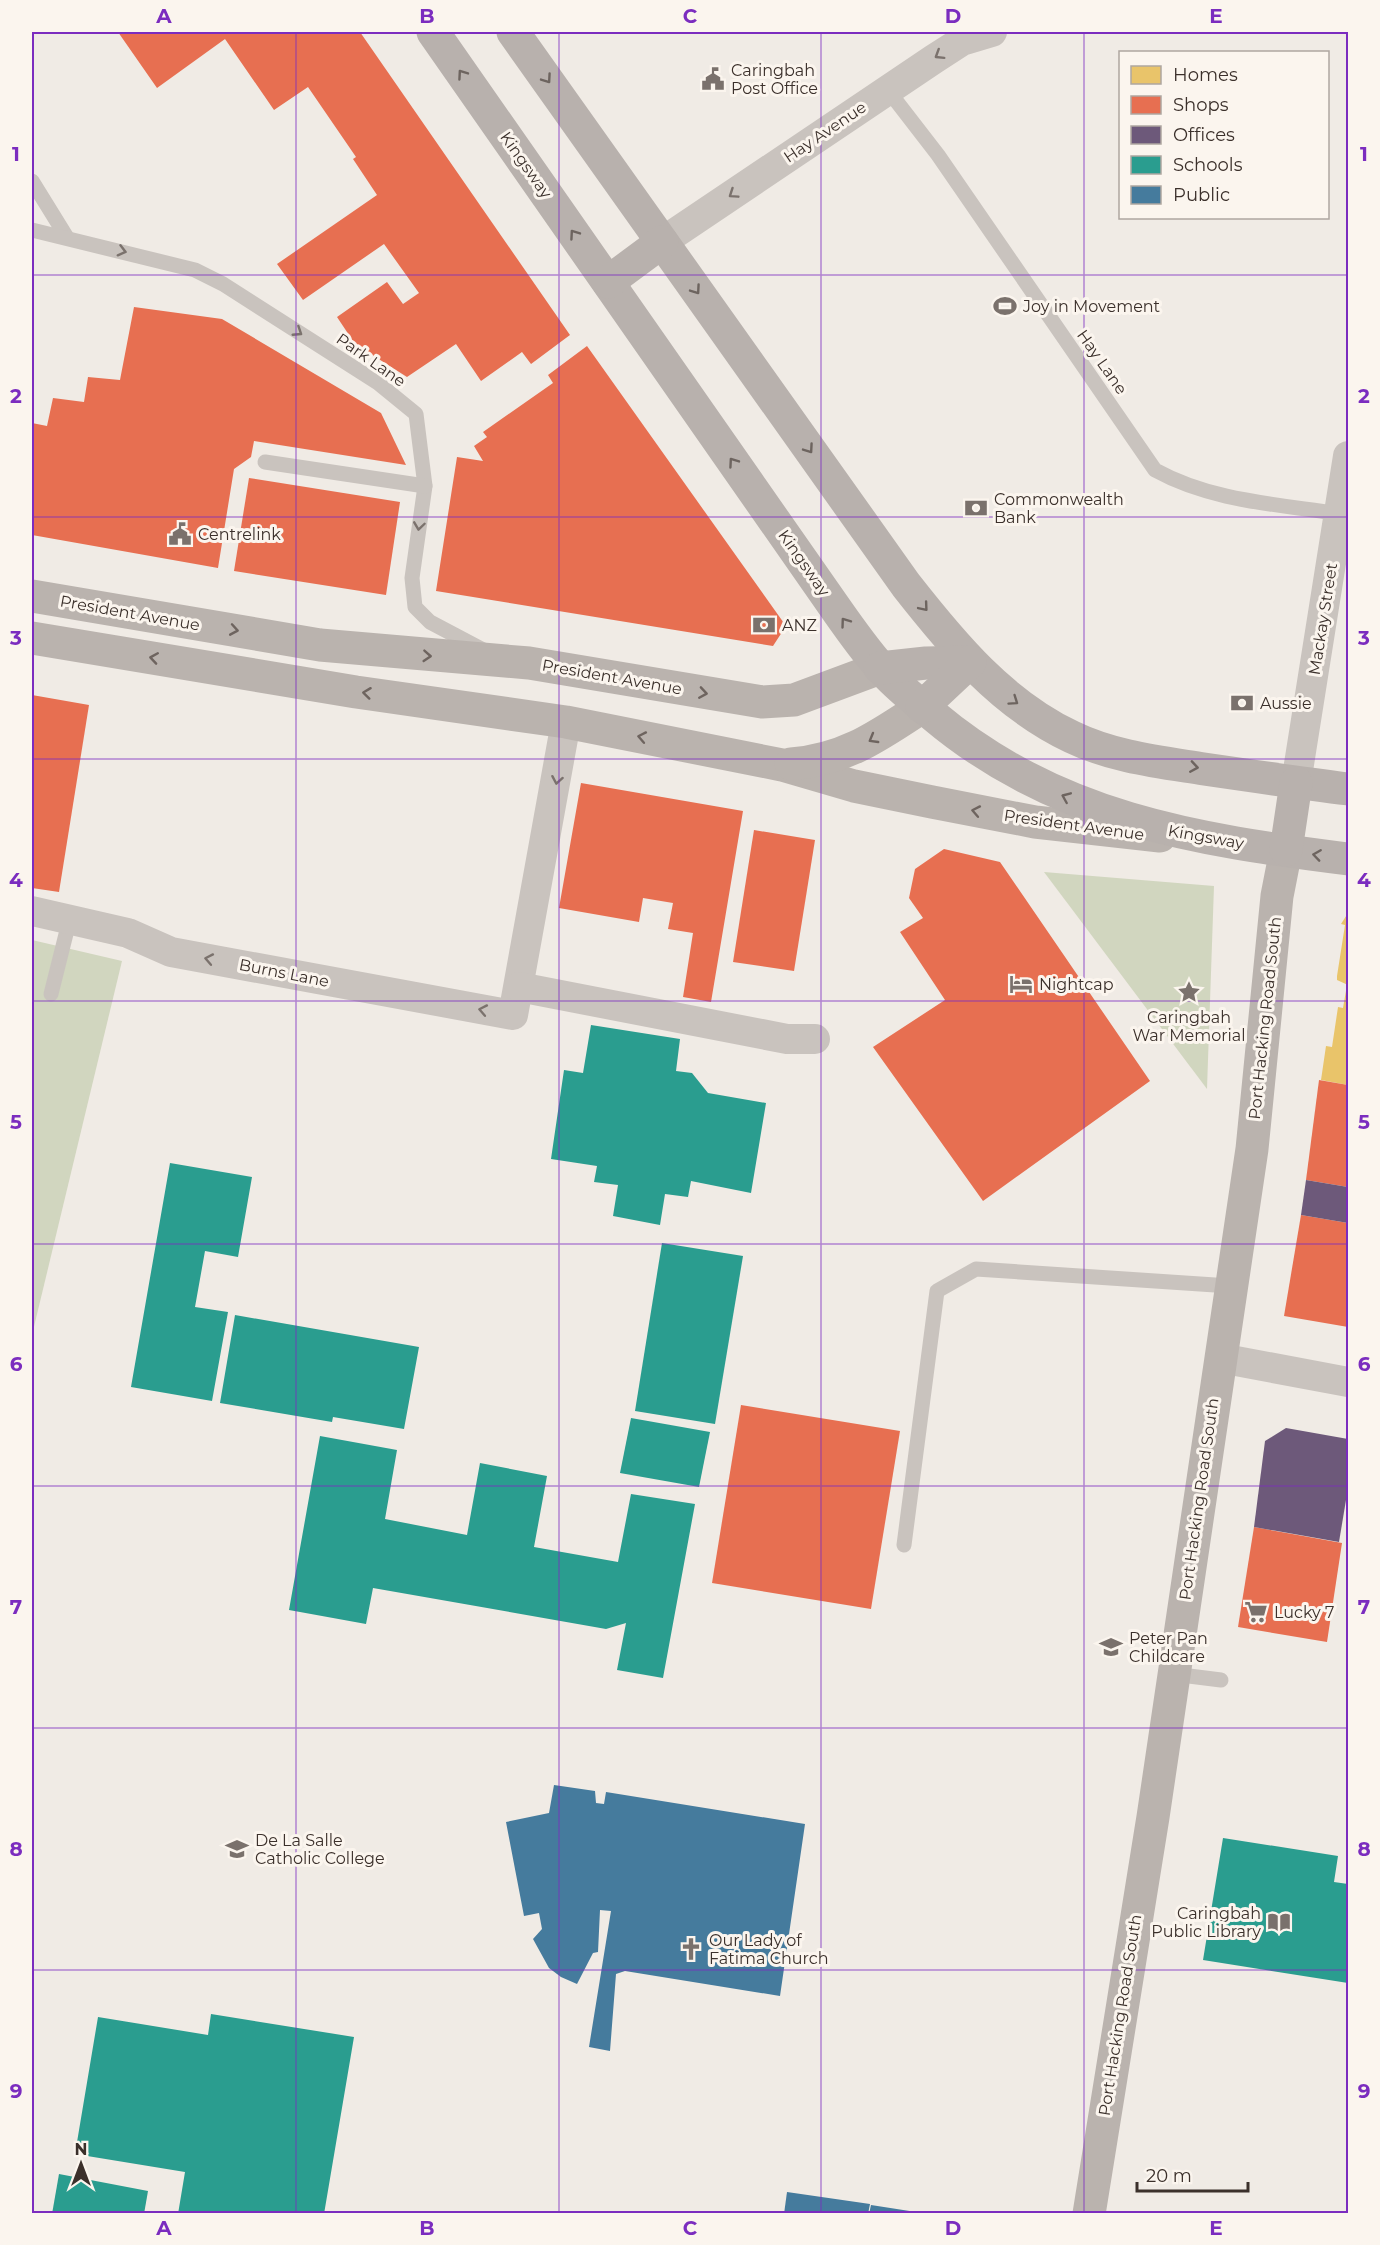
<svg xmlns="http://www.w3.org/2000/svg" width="1380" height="2245" font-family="Montserrat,sans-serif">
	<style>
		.green { fill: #d1d6bf }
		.homes { fill: #e9c46a }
		.shops { fill: #e76f51 }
		.offices { fill: #6d597a }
		.schools { fill: #2a9d8f }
		.public { fill: #457b9d }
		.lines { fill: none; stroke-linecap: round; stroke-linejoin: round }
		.lane { stroke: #c9c3be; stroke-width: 15 }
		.street { stroke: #c9c3be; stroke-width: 30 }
		.secondary { stroke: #bab3ae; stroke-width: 33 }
		.primary { stroke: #b8b1ad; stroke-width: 33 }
		.oneway { stroke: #7b726d }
		.oneway2 { stroke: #6d645f }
		.oneway3 { stroke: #6e645f }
		.grid { fill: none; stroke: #7b2cbf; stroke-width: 1.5; stroke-opacity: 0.55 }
		.labels { text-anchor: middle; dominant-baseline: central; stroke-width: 6; stroke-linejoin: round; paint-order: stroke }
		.poi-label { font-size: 16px; fill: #3b302b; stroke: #fbf5ee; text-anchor: start }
		.street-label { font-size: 16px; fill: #3b302b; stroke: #fbf5ee }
		.neatline { fill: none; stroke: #7b2cbf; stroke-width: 2 }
		.grid-label { font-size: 20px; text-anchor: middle; font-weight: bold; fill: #7b2cbf }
	</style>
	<rect width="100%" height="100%" fill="#f0ebe5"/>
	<!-- green -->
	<g class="green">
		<polygon points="1044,872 1214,886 1207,1089"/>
		<polygon points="32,940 122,961 32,1335"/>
	</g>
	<!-- homes -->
	<g class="homes">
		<polygon points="979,870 1115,1065 1065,1106 928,903"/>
		<polygon points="1348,913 1348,985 1337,980 1337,976 1345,925 1341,924"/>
		<polygon points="1347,985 1348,985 1348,1085 1321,1080 1326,1046 1332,1047 1338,1007 1343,1008"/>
	</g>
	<!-- shops -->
	<g class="shops">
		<polygon points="118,32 360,32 570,335 531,364 522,352 481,381 456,344 407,377 355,344 337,317 387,282 403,304 419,293 384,244 303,300 277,264 377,195 353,159 356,157 308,87 274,110 225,39 157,88"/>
		<polygon points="134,307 222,319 381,413 406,465 254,441 251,457 234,469 218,568 32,535 32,423 47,426 53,398 84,402 88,377 120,380"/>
		<polygon points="587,346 786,626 773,646 436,591 457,457 483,461 474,446 487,437 483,432 553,383 548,375"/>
		<polygon points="249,478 400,502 386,595 234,571"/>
		<polygon points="32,695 89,705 59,892 32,888"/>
		<polygon points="581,783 743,811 711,1002 683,997 693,933 668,929 673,903 643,898 639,922 559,908"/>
		<polygon points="754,830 815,840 794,971 733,962"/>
		<polygon points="944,849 1000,862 1150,1081 983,1201 873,1047 945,1000 900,932 923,918 909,898 915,869"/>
		<polygon points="1319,1080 1348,1085 1348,1187 1306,1180"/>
		<polygon points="1301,1215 1348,1223 1348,1327 1284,1316"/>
		<polygon points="741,1405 900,1431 871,1609 712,1583"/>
		<polygon points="1254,1527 1342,1543 1327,1642 1238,1627"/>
	</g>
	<!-- offices -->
	<g class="offices">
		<polygon points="1306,1180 1348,1187 1348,1223 1301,1215"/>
		<polygon points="1286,1428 1348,1439 1348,1488 1339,1542 1254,1527 1265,1441"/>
	</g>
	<!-- schools -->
	<g class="schools">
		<polygon points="591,1025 680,1039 676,1071 692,1073 708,1093 766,1103 751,1193 691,1181 688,1197 665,1194 660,1225 613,1216 618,1185 594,1182 597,1166 551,1159 564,1070 583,1073"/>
		<polygon points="170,1163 252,1177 238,1257 205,1251 195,1307 228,1312 212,1401 131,1387"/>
		<polygon points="662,1243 743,1256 715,1424 635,1411"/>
		<polygon points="235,1315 419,1347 404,1429 333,1417 332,1422 220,1403"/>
		<polygon points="631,1418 710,1432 699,1487 620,1473"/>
		<polygon points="320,1436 397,1450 385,1519 467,1535 480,1463 547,1476 534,1547 618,1562 631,1494 695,1504 663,1678 617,1670 626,1623 606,1629 373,1588 366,1624 289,1610"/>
		<polygon points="1223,1838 1338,1856 1334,1882 1348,1884 1348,1983 1203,1960"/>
		<polygon points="211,2014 354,2037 324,2214 178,2214 185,2172 75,2154 98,2017 208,2035"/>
		<polygon points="59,2174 148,2191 144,2214 52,2214"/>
	</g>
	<!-- public -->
	<g class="public">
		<polygon points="554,1785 595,1791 596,1803 604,1804 606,1792 805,1824 780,1996 625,1971 616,1974 610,2051 589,2047 611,1911 600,1910 598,1952 593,1953 577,1984 561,1977 549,1968 533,1939 542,1929 539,1913 524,1916 506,1822 549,1813"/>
		<polygon points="787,2192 870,2204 868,2214 784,2214"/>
		<polygon points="871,2205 916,2212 916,2214 869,2214"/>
	</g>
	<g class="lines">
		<!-- lane -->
		<g class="lane">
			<path d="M887 89 938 155 1155 470C1211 501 1276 504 1340 514"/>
			<polyline points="32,181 66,236"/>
			<polyline points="32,230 195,270 223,284 378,383 416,414 425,486 412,578 415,607 430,622 483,650"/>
			<polyline points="265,462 425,486"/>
			<polyline points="51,994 70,918"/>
			<polyline points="904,1545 937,1291 976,1269 1230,1286"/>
			<polyline points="1173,1674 1221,1680"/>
		</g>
		<!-- street -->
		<g class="street">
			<polyline points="662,242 934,59 962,41 992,32"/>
			<polyline points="1296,783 1348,456"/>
			<polyline points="32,911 128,933 171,952 513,1015 566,722"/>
			<polyline points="519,987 787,1039 815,1039"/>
			<polyline points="1220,1358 1348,1382"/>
		</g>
		<!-- secondary -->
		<g class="secondary">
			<polyline points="32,596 320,645 529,663 762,702 794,700 880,668"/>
			<polyline points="32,638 356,692 566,722 782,765 854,786 932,802 1035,822 1160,836"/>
			<path d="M791 764C845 760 878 736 922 707"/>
			<polyline points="1089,2214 1153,1817 1252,1149 1277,896 1286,850"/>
		</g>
		<!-- primary -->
		<g class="primary">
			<path d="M433 32 836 609C850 629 864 649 880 667 895 685 916 701 934 716 1055 818 1196 840 1348 859"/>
			<path d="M513 32 906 585C953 645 1002 704 1072 737 1113 757 1160 762 1204 769 1252 776 1300 783 1348 789"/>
			<polyline points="608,282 662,242"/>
			<polyline points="880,668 926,663 970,662"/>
			<polyline points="922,707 970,662"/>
			<polyline points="1286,850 1296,783"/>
		</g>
	</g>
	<!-- one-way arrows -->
	<defs><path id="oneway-chevron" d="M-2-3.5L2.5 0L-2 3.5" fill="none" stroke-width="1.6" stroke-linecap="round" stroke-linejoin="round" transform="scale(1.5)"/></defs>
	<g class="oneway">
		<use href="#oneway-chevron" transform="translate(939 55) rotate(148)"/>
		<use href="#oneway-chevron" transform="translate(733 194) rotate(146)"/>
		<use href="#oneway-chevron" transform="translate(122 251) rotate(15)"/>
		<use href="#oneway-chevron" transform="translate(298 332) rotate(33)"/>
		<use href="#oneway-chevron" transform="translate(419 526) rotate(98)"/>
		<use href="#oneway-chevron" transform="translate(557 780) rotate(100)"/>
		<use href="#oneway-chevron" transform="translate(209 959) rotate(-169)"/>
		<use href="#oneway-chevron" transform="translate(483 1010) rotate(-169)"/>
	</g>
	<g class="oneway2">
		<use href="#oneway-chevron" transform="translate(462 74) rotate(-125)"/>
		<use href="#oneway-chevron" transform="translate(547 79) rotate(55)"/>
		<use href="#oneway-chevron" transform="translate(574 234) rotate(-125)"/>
		<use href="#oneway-chevron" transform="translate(696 290) rotate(55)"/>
		<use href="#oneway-chevron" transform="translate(809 449) rotate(55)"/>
		<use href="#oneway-chevron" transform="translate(733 462) rotate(-125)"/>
		<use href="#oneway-chevron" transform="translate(924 607) rotate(50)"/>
		<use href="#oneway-chevron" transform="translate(845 622) rotate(-126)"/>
		<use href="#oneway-chevron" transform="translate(1014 701) rotate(35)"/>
		<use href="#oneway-chevron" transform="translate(1194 767) rotate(9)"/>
		<use href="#oneway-chevron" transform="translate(1066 797) rotate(-157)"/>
		<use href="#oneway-chevron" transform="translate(1317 855) rotate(-172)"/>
	</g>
	<g class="oneway3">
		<use href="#oneway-chevron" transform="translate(234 630) rotate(10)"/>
		<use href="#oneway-chevron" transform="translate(427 656) rotate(4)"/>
		<use href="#oneway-chevron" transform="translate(154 658) rotate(-171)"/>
		<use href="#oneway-chevron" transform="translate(367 693) rotate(-173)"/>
		<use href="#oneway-chevron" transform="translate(703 693) rotate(9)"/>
		<use href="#oneway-chevron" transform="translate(642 737) rotate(-169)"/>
		<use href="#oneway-chevron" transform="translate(873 739) rotate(150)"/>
		<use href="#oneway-chevron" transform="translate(976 811) rotate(-169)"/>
	</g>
	<!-- grid -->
	<path class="grid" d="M296 32V2214M559 32V2214M821 32V2214M1084 32V2214M32 275H1348M32 517H1348M32 759H1348M32 1001H1348M32 1244H1348M32 1486H1348M32 1728H1348M32 1970H1348"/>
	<!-- icons -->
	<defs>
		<g id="civic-bare" transform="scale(1.8)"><path d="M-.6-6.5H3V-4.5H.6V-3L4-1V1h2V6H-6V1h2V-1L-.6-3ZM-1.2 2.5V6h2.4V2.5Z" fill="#7a716c" stroke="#fbf5ee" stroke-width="2.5" paint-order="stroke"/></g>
		<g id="stadium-bare" transform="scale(1.8)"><path d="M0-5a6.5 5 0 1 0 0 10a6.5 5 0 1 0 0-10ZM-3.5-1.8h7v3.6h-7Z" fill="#7a716c" stroke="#fbf5ee" stroke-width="2.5" paint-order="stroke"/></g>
		<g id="bank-bare" transform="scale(1.8)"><path d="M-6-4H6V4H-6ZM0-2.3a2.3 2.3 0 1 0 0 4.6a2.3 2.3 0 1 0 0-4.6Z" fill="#7a716c" stroke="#fbf5ee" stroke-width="2.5" paint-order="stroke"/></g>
		<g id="hotel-bare" transform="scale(1.8)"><path d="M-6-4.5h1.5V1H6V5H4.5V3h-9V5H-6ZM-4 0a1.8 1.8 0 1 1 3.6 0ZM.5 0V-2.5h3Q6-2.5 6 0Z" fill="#7a716c" stroke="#fbf5ee" stroke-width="2.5" paint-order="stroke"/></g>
		<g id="sight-bare" transform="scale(1.8)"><path d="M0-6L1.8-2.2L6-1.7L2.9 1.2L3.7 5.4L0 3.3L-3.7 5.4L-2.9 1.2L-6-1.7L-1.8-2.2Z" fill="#7a716c" stroke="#fbf5ee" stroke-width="2.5" paint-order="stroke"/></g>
		<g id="supermarket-bare" transform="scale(1.8)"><path d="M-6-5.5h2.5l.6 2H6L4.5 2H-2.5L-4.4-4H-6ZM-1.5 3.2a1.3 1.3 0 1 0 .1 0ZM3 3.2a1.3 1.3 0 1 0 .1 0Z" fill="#7a716c" stroke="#fbf5ee" stroke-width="2.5" paint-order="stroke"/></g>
		<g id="school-bare" transform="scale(1.8)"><path d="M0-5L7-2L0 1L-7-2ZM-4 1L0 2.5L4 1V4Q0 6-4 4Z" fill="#7a716c" stroke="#fbf5ee" stroke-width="2.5" paint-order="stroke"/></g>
		<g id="library-bare" transform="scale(1.8)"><path d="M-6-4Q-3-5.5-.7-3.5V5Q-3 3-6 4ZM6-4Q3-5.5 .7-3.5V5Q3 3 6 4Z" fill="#7a716c" stroke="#fbf5ee" stroke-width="2.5" paint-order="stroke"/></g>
		<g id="church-bare" transform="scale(1.8)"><path d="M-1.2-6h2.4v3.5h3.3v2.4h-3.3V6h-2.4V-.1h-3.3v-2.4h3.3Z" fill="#7a716c" stroke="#fbf5ee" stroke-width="2.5" paint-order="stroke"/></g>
	</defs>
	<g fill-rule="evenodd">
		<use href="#civic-bare" x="713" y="79"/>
		<use href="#stadium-bare" x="1005" y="306"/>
		<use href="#bank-bare" x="976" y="508"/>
		<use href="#civic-bare" x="180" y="534"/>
		<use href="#bank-bare" x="764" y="625"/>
		<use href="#bank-bare" x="1242" y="703"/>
		<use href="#hotel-bare" x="1021" y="984"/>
		<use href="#sight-bare" x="1189" y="992"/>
		<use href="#supermarket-bare" x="1256" y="1612"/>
		<use href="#school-bare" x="1111" y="1647"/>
		<use href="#school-bare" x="237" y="1849"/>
		<use href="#library-bare" x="1279" y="1922"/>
		<use href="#church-bare" x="691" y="1949"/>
	</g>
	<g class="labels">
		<!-- poi labels -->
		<g class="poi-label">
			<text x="731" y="70">Caringbah<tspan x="731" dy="18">Post Office</tspan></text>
			<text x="1023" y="306">Joy in Movement</text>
			<text x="994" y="499">Commonwealth<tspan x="994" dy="18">Bank</tspan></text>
			<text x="198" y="534">Centrelink</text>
			<text x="782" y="625">ANZ</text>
			<text x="1260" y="703">Aussie</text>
			<text x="1039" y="984">Nightcap</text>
			<text x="1189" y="1017" text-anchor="middle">Caringbah<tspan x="1189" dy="18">War Memorial</tspan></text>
			<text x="1274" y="1612">Lucky 7</text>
			<text x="1129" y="1638">Peter Pan<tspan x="1129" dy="18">Childcare</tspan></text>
			<text x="255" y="1840">De La Salle<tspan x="255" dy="18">Catholic College</tspan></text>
			<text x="1261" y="1913" text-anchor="end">Caringbah<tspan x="1261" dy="18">Public Library</tspan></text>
			<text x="709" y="1940">Our Lady of<tspan x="709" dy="18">Fatima Church</tspan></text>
		</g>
		<!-- street labels -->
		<g class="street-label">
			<text transform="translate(825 132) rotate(-34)">Hay Avenue</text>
			<text transform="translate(526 165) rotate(55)">Kingsway</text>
			<text transform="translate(371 360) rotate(35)">Park Lane</text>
			<text transform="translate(1102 362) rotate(55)">Hay Lane</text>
			<text transform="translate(804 563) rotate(55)">Kingsway</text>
			<text transform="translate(130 613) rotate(10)">President Avenue</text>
			<text transform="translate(1323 619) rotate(-81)">Mackay Street</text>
			<text transform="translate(612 677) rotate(10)">President Avenue</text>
			<text transform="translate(1074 825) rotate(8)">President Avenue</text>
			<text transform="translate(1206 837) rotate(10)">Kingsway</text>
			<text transform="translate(284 973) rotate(11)">Burns Lane</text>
			<text transform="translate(1265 1018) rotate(-84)">Port Hacking Road South</text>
			<text transform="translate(1199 1499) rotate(-82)">Port Hacking Road South</text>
			<text transform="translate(1120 2015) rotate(-81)">Port Hacking Road South</text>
		</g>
	</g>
	<!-- border -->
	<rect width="1380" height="2245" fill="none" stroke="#fbf5ee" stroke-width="66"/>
	<!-- legend -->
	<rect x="1119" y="51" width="210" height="168" fill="#fbf5ee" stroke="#aea6a0" stroke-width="1.5"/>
	<rect x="1131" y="66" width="30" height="18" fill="#e9c46a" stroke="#aea6a0" stroke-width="1.5"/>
	<text x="1173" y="81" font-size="18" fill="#3b302b">Homes</text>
	<rect x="1131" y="96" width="30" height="18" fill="#e76f51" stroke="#aea6a0" stroke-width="1.5"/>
	<text x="1173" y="111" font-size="18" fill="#3b302b">Shops</text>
	<rect x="1131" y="126" width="30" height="18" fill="#6d597a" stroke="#aea6a0" stroke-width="1.5"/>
	<text x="1173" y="141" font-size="18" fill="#3b302b">Offices</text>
	<rect x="1131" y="156" width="30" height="18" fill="#2a9d8f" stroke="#aea6a0" stroke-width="1.5"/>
	<text x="1173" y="171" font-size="18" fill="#3b302b">Schools</text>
	<rect x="1131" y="186" width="30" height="18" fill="#457b9d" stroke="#aea6a0" stroke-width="1.5"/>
	<text x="1173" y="201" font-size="18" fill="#3b302b">Public</text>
	<!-- north arrow -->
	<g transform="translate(81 2164)" stroke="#fbf5ee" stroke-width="4.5" paint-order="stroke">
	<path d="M0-4.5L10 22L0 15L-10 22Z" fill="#3b302b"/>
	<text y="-9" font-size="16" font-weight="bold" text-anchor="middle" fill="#3b302b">N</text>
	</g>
	<!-- scale -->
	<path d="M1137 2182v9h111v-9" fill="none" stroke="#3b302b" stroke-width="3"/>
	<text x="1146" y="2182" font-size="18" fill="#3b302b" stroke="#fbf5ee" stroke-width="4.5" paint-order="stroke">20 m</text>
	<rect x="33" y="33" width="1314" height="2179" class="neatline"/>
	<g class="grid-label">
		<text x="164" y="23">A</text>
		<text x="427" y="23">B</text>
		<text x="690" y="23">C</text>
		<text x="953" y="23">D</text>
		<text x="1216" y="23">E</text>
		<text x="16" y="161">1</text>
		<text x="1364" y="161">1</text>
		<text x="16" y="403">2</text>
		<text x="1364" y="403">2</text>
		<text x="16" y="645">3</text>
		<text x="1364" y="645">3</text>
		<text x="16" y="887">4</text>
		<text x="1364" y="887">4</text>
		<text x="16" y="1129">5</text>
		<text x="1364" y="1129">5</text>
		<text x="16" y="1371">6</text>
		<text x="1364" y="1371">6</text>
		<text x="16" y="1614">7</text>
		<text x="1364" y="1614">7</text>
		<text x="16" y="1856">8</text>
		<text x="1364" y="1856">8</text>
		<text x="16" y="2098">9</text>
		<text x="1364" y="2098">9</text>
		<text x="164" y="2235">A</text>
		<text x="427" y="2235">B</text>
		<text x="690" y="2235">C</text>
		<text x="953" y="2235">D</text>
		<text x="1216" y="2235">E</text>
	</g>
</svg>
